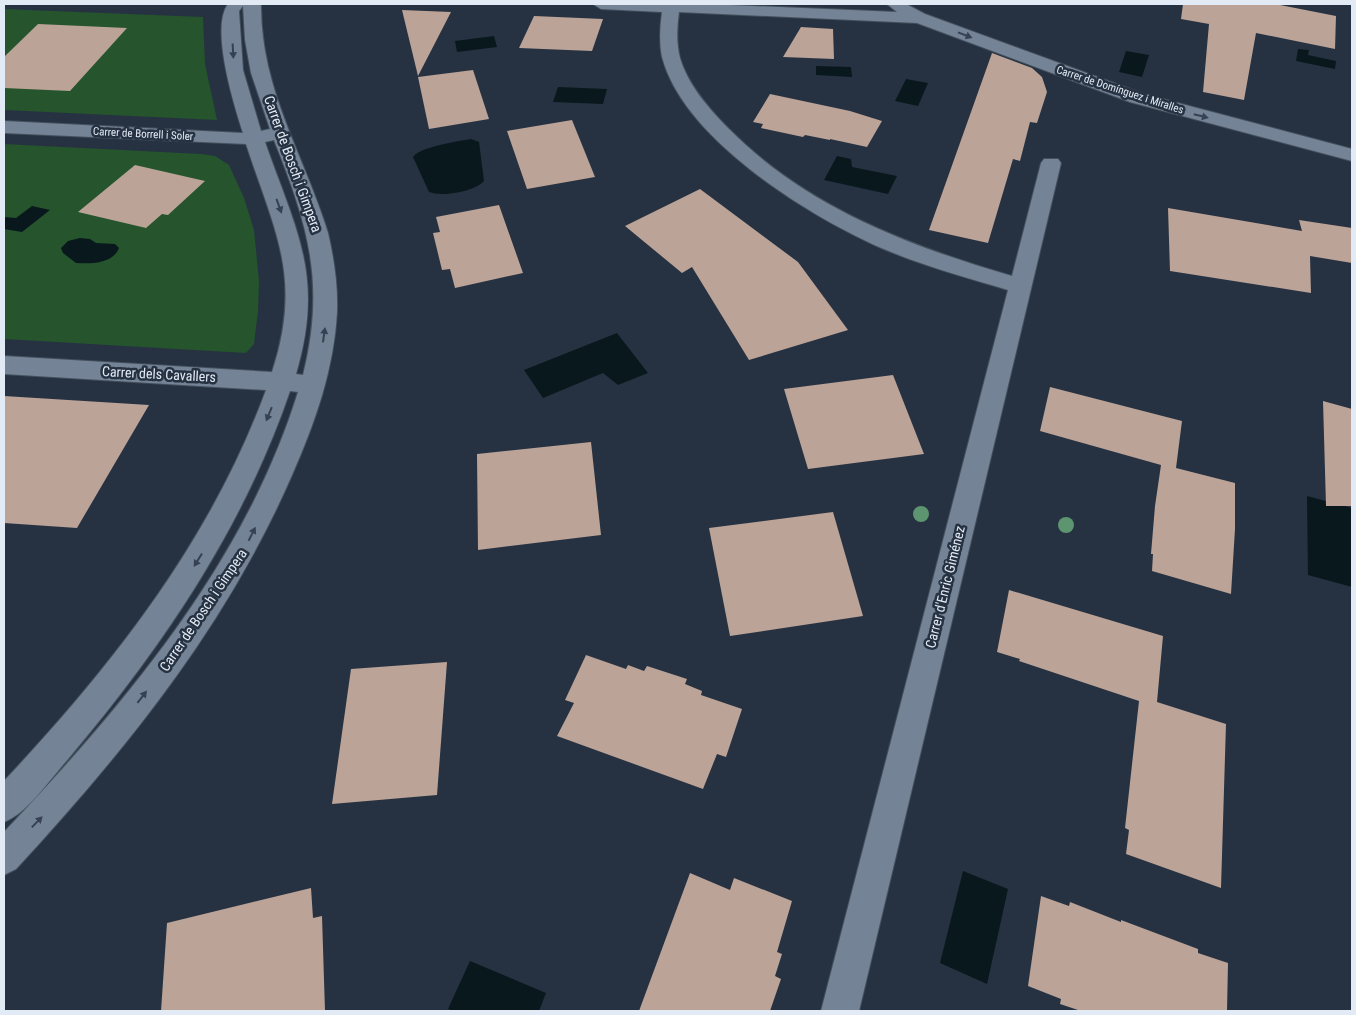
<svg xmlns="http://www.w3.org/2000/svg" width="1356" height="1015" font-family="'Roboto Condensed',sans-serif">
	<style>
		.green { fill: #25542d }
		.water { fill: #09181c }
		.building { fill: #bba397 }
		.lines { fill: none; stroke-linecap: round; stroke-linejoin: round }
		.minor-casing { stroke: #45505d; stroke-width: 2 }
		.minor { fill: #748396; fill-rule: evenodd }
		.tree { fill: #5d9570 }
		.oneway { fill: #364253 }
		.labels { text-anchor: middle; dominant-baseline: central; stroke-width: 5; stroke-linejoin: round; paint-order: stroke }
		.far-street-label { font-size: 11px; fill: #e2eaf5; stroke: #263242 }
		.street-label { font-size: 14px; fill: #e2eaf5; stroke: #263242 }
	</style>
	<rect width="100%" height="100%" fill="#263242"/>
	<!-- green -->
	<g class="green">
		<polygon points="4,9 203,17 205,64 217,120 4,110"/>
		<polygon points="4,144 201,154 215,156 229,165 244,198 254,230 259,281 258,311 254,344 246,353 4,339"/>
	</g>
	<!-- water -->
	<g class="water">
		<polygon points="494,36 497,47 457,52 455,41"/>
		<polygon points="1298,49 1309,50 1308,55 1336,61 1335,69 1296,61"/>
		<polygon points="1126,51 1149,55 1142,77 1119,72"/>
		<polygon points="816,66 851,67 852,77 816,75"/>
		<polygon points="906,79 928,83 918,106 895,101"/>
		<polygon points="558,87 607,89 603,104 553,102"/>
		<path d="M471 139 479 142 484 181C474 192 442 197 429 192L413 157C419 147 459 141 471 139Z"/>
		<polygon points="837,156 851,159 852,167 897,176 888,194 824,180"/>
		<polygon points="32,206 50,210 22,232 4,229 4,217 16,218"/>
		<path d="M80 238 90 239 96 243 115 244 119 248C113 264 90 264 76 263L63 253 61 248 68 241Z"/>
		<polygon points="617,333 648,373 618,385 603,373 543,398 524,370"/>
		<polygon points="1307,496 1352,508 1352,587 1308,575"/>
		<polygon points="963,871 1008,889 987,984 940,963"/>
		<polygon points="470,961 546,993 539,1011 453,1011 448,1009"/>
	</g>
	<!-- building -->
	<g class="building">
		<polygon points="1183,4 1275,4 1336,16 1335,49 1256,33 1244,100 1203,92 1209,24 1181,19"/>
		<polygon points="402,10 451,12 418,76"/>
		<polygon points="534,16 603,19 592,51 519,48"/>
		<polygon points="38,24 127,28 70,91 4,88 4,57"/>
		<polygon points="801,27 833,29 834,59 783,57"/>
		<polygon points="992,53 1032,68 1042,77 1047,92 1037,123 1030,122 1020,161 1013,159 988,243 929,230"/>
		<polygon points="473,70 489,119 429,129 418,77"/>
		<polygon points="770,94 850,111 882,121 867,147 830,139 830,140 805,135 803,137 761,128 763,124 753,122"/>
		<polygon points="572,120 595,177 527,189 507,131"/>
		<polygon points="135,165 205,181 168,215 162,214 146,228 78,212"/>
		<polygon points="700,189 798,262 848,330 749,360 692,267 682,273 625,226"/>
		<polygon points="499,205 523,273 455,288 450,269 442,270 433,233 440,232 436,217"/>
		<polygon points="1168,208 1302,231 1299,220 1352,228 1352,263 1310,256 1311,293 1170,271"/>
		<polygon points="893,375 924,454 808,469 784,389"/>
		<polygon points="1050,387 1182,421 1176,468 1235,483 1235,529 1231,594 1152,571 1153,554 1151,554 1155,506 1161,465 1040,431"/>
		<polygon points="4,396 149,405 77,528 4,523"/>
		<polygon points="1323,401 1352,409 1352,506 1326,506"/>
		<polygon points="591,442 601,535 478,550 477,454"/>
		<polygon points="833,512 863,616 730,636 709,528"/>
		<polygon points="1009,590 1163,636 1157,702 1226,724 1221,888 1126,854 1129,830 1125,828 1139,701 1019,661 1020,659 997,652"/>
		<polygon points="586,655 626,669 628,665 644,671 647,666 687,679 685,684 702,691 701,695 742,709 726,757 717,754 703,789 557,736 574,703 565,700"/>
		<polygon points="447,662 437,795 332,804 351,669"/>
		<polygon points="690,873 730,890 734,878 792,901 777,952 782,954 775,976 781,979 770,1011 639,1011"/>
		<polygon points="311,888 313,918 322,916 325,1011 161,1011 167,923"/>
		<polygon points="1041,896 1069,906 1070,902 1121,922 1121,920 1198,949 1198,953 1228,963 1227,1011 1081,1011 1060,1004 1061,999 1028,986"/>
	</g>
	<g class="lines">
		<!-- minor casing -->
		<g class="minor-casing">
			<g id="minor">
				<path d="M228 4H260L261 6C261 90 304 155 328 233 334 259 338 285 337 312 334 369 315 423 292 475 227 625 126 750 16 869L4 875V832C125 704 245 563 298 392L290 391C243 529 161 649 68 759 51 778 27 814 4 822V781C113 665 211 540 266 390L4 374V356L272 372C303 278 275 232 246 144L4 133V121L243 133C234 105 210 28 228 4ZM243 6 245 40 251 73 270 129 261 131 243 70 239 11ZM274 140C308 225 326 283 303 375L296 374C325 276 296 231 265 142Z"/>
				<path d="M593 4H707L897 12 887 4H906L925 14 1144 94 1352 149V161L1130 102 917 23 679 12C677 27 676 43 680 58 688 85 709 109 729 129 806 207 909 246 1012 276L1041 163 1044 159H1058L1061 163 859 1011H821L1008 290C965 277 920 265 879 247 807 215 683 138 662 57 659 42 660 27 662 12L601 9Z"/>
			</g>
		</g>
		<!-- minor -->
		<use href="#minor" class="minor"/>
	</g>
	<!-- trees -->
	<g class="tree">
		<circle cx="921" cy="514" r="8"/>
		<circle cx="1066" cy="525" r="8"/>
	</g>
	<!-- one-way arrows -->
	<defs><path id="oneway-solid" d="M-6-.8H1V-3.2L6.5 0L1 3.2V.8H-6Z" transform="scale(1.25)"/></defs>
	<g class="oneway">
		<use href="#oneway-solid" transform="translate(965 35) rotate(21)"/>
		<use href="#oneway-solid" transform="translate(233 51) rotate(87)"/>
		<use href="#oneway-solid" transform="translate(1201 116) rotate(14)"/>
		<use href="#oneway-solid" transform="translate(279 206) rotate(70)"/>
		<use href="#oneway-solid" transform="translate(324 335) rotate(-82)"/>
		<use href="#oneway-solid" transform="translate(269 414) rotate(112)"/>
		<use href="#oneway-solid" transform="translate(252 534) rotate(-63)"/>
		<use href="#oneway-solid" transform="translate(198 560) rotate(122)"/>
		<use href="#oneway-solid" transform="translate(142 697) rotate(-52)"/>
		<use href="#oneway-solid" transform="translate(37 822) rotate(-46)"/>
	</g>
	<g class="labels">
		<!-- far-street labels -->
		<g class="far-street-label">
			<text transform="translate(1120 90) rotate(18)">Carrer de Domínguez i Miralles</text>
			<text transform="translate(143 134) rotate(3)">Carrer de Borrell i Soler</text>
		</g>
		<!-- street labels -->
		<g class="street-label">
			<text transform="translate(293 164) rotate(70)">Carrer de Bosch i Gimpera</text>
			<text transform="translate(159 374) rotate(3)">Carrer dels Cavallers</text>
			<text transform="translate(945 587) rotate(-76)">Carrer d'Enric Giménez</text>
			<text transform="translate(203 610) rotate(-56)">Carrer de Bosch i Gimpera</text>
		</g>
	</g>
	<!-- border -->
	<rect width="1356" height="1015" fill="none" stroke="#e2eaf5" stroke-width="10"/>
</svg>
